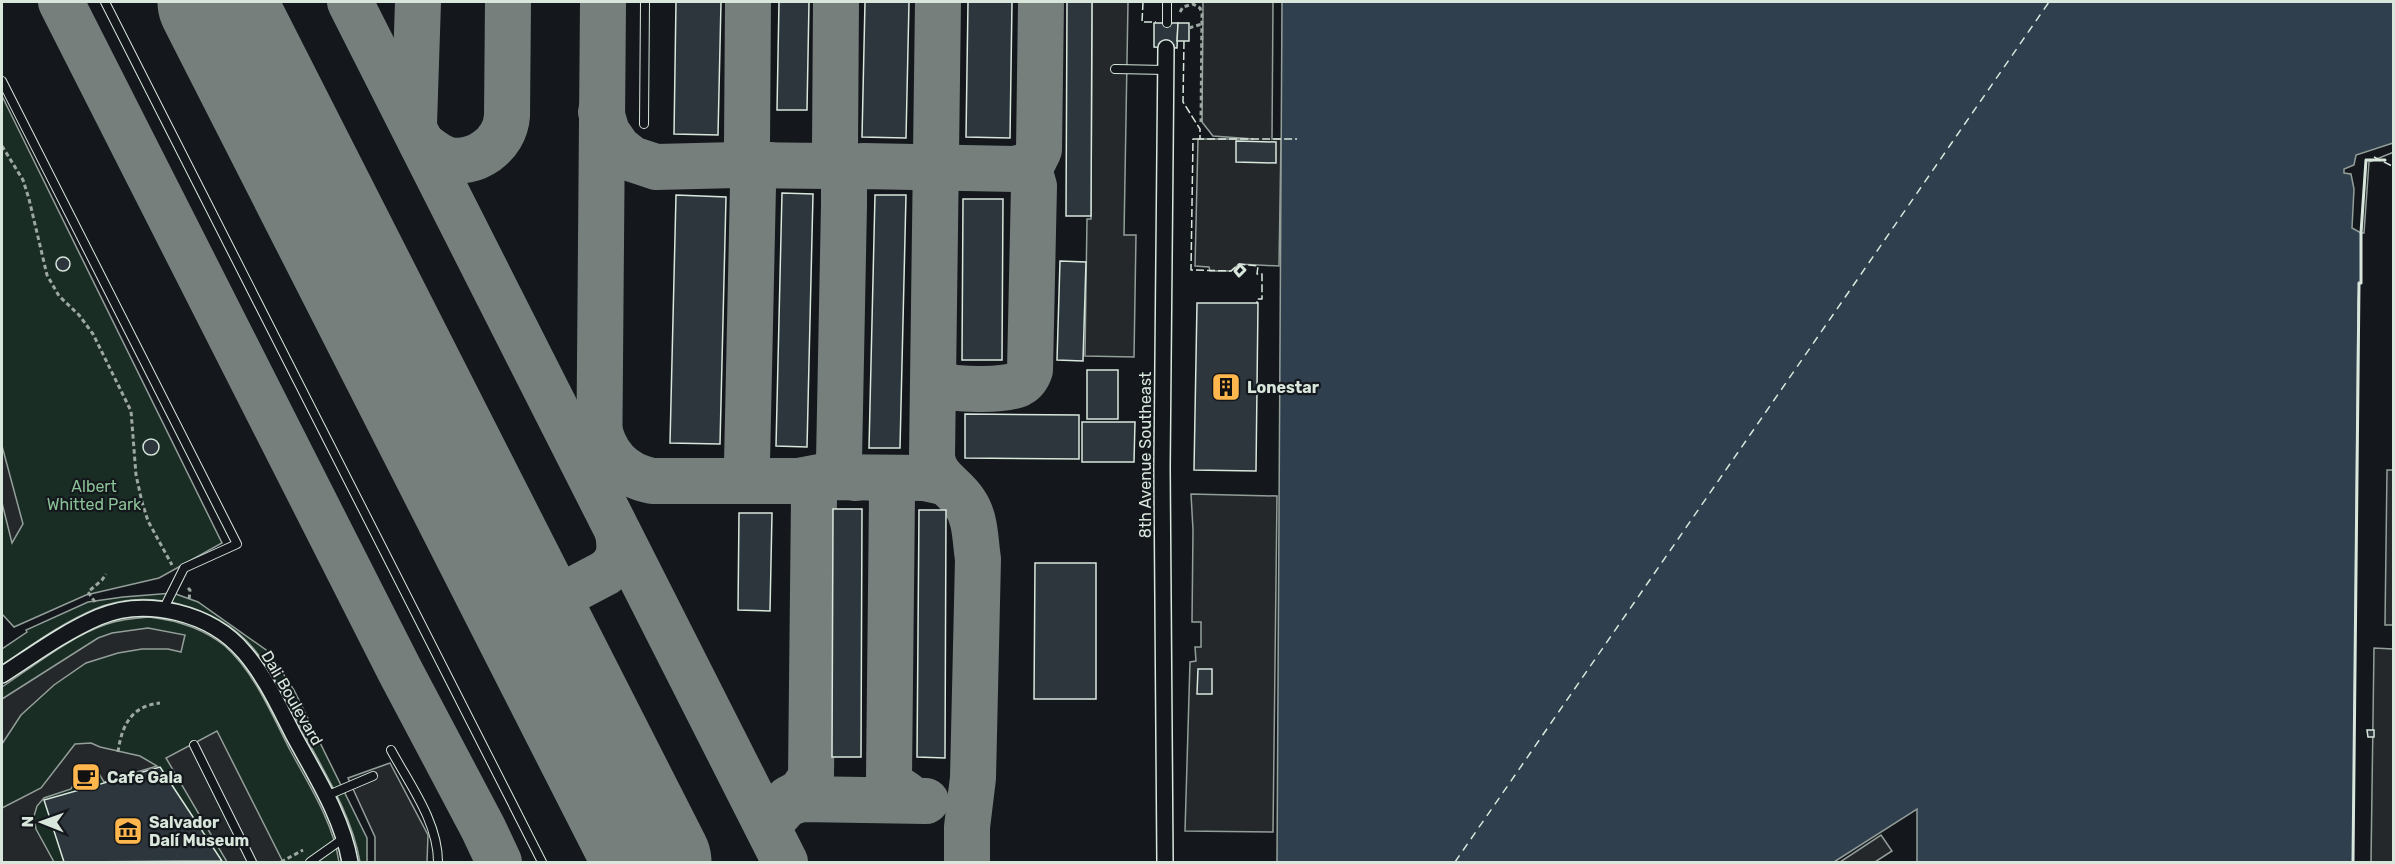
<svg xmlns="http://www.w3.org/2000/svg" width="2395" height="864" font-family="Rubik,sans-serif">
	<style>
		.green { fill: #1a2d24; stroke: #939e99; stroke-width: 1.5 }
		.parking { fill: #24282b; stroke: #939e99; stroke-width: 1.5 }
		.water { fill: #2f3f4d; stroke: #939e99; stroke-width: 1.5 }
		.pier { fill: #14181c; stroke: #939e99; stroke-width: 1.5 }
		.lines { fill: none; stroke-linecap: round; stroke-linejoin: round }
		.ferry { stroke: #d8e6dc; stroke-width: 1.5; stroke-dasharray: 8 6; stroke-linecap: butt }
		.taxiway { stroke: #767f7c; stroke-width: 46 }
		.runway { stroke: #767f7c; stroke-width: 117 }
		.building { fill: #2c363c; stroke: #d8e6dc; stroke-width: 1.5 }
		.lane-casing { stroke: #d8e6dc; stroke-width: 10 }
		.street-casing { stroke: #d8e6dc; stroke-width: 18 }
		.path { stroke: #9da8a2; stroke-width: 3; stroke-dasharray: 4.5 3; stroke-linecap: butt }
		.lane { stroke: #14181c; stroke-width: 8 }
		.street { stroke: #14181c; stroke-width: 15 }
		.fence { stroke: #d8e6dc; stroke-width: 1.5; stroke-dasharray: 8 3; stroke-linecap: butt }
		.wall { stroke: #d8e6dc; stroke-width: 3 }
		.labels { text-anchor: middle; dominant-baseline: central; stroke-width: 4.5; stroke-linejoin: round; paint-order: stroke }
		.poi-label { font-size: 16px; font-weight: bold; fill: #d8e6dc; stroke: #14181c; text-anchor: start }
		.street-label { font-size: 16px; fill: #d8e6dc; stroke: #14181c }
		.park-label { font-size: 16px; fill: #8ac095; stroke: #14181c }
	</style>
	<rect width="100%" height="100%" fill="#14181c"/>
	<!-- green -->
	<g class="green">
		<polygon points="2,96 222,543 159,578 86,595 14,627 2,614"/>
		<path d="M173 593 198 602 269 652 294 690 367 838V862H360C352 815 324 772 302 730 287 702 273 672 253 648 217 605 146 587 95 609 62 623 32 645 2 665V649L27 632 26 630 88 602 123 597Z"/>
		<path d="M149 617C175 620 204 629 225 646 255 673 272 715 290 750 309 785 333 822 339 862H2V687C32 667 73 635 107 624 121 619 135 618 149 617Z"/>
	</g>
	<!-- parking -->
	<g class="parking">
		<polygon points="1092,2 1128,2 1124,235 1136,235 1134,357 1085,356 1087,219 1091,219"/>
		<polygon points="1203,2 1273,2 1272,139 1281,139 1279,266 1239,264 1231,271 1210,271 1209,267 1195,266 1198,139 1254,139 1213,136 1202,122"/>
		<polygon points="2,446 23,524 12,543 2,503"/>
		<polygon points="2387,470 2394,470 2393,625 2385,625"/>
		<polygon points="1191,494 1277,496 1273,832 1185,831 1190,662 1196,661 1195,647 1201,647 1201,622 1192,622 1193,530"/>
		<polygon points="148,628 185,635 181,652 168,649 142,649 118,653 86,663 54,685 21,715 2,744 2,699 98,638 112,633"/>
		<polygon points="2374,648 2393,649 2393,862 2371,862"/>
		<polygon points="217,731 283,862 227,862 166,758"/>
		<polygon points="91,743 100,747 140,756 157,766 104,782 98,772 92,768 80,772 71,789 44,798 37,806 34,816 36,829 54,862 2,862 2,808 41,788 75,744"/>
		<polygon points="390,763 428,835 427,862 375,862 375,837 348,778"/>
		<polygon points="1881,835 1892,851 1875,862 1840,862"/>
	</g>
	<!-- water -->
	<polygon class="water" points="1282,2 2393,2 2393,149 2366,160 2361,233 2361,283 2359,284 2358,302 2353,862 1917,862 1917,809 1834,862 1277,862"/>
	<!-- pier -->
	<polygon class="pier" points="2393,143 2394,152 2369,162 2364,233 2361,233 2352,228 2354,189 2351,174 2344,173 2344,169 2354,165 2356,155"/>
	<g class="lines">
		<!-- ferry -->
		<polyline class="ferry" points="1455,862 2049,2"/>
		<!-- taxiway -->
		<g class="taxiway">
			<polyline points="61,2 400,671 483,828 499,862"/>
			<polyline points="350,2 785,862"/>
			<polyline points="748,2 747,144 753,186"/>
			<polyline points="836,2 835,147 844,185 844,204 839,461 845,473 855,478"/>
			<path d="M938 2 932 457C935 480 954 485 965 503 976 519 975 540 978 559L973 778 967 827V862"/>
			<polyline points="601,112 607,132 618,148 632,159 656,167 737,165 827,166 836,170 843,177"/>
			<polyline points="414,124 418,2"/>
			<path d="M422 144C429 149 437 156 446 159 474 167 505 145 507 116L508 2"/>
			<path d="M844 185C846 174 852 168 863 166L1015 169 1032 164 1039 150 1041 2"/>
			<path d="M934 370C935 376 939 382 944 385 956 391 1008 390 1019 384 1025 381 1028 376 1030 370L1034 186C1032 175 1025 170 1015 169"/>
			<path d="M598 423C603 454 621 475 652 481H798L819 477 925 478 943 482"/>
			<path d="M876 478 889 486 892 495 889 777C892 790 905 790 912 800"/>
			<path d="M730 481 741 476 747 463 753 186C754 175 759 168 770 165"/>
			<polyline points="599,483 603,2"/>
			<path d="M503 566C515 584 525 605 550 602 537 613 540 626 541 642"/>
			<path d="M550 602 605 573C620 562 621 550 618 533"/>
			<polyline points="788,799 801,792 811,777 814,498 809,488 798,481"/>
			<polyline points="778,814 787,804 801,799 926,801"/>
		</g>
		<!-- runway -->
		<polyline class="runway" points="216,2 653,862"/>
	</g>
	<!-- building -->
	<g class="building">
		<polygon points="676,2 721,2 718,135 674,134"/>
		<polygon points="779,2 809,2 807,110 777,110"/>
		<polygon points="865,2 909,2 906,138 862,137"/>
		<polygon points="968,2 1012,2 1010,138 966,137"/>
		<polygon points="1067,2 1092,2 1091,216 1066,216"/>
		<polygon points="1154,23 1178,23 1177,48 1154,47"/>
		<polygon points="1178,23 1189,23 1189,41 1177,41"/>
		<polygon points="1236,141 1276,142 1276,163 1236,162"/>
		<polygon points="782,193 813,194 807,447 776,446"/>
		<polygon points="676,195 726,197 720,444 670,443"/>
		<polygon points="875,195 906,195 900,448 869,448"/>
		<polygon points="963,199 1003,199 1002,360 962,360"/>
		<circle cx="63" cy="264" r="7"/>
		<polygon points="1060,261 1086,262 1083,361 1057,360"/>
		<polygon points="1197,303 1258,303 1256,471 1194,470"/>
		<rect x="1087" y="370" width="31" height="49"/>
		<polygon points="965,414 1079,415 1079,459 965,458"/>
		<polygon points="1082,422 1135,422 1134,462 1082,462"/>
		<circle cx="151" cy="447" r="8"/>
		<polygon points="833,509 862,509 861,757 832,757"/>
		<polygon points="919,510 946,510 945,758 917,757"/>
		<polygon points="739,513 772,513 770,611 738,610"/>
		<polygon points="1035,563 1096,563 1096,699 1034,699"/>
		<polygon points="1198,669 1212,669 1212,694 1197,694"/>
		<polygon points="2367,730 2374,730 2374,737 2368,737"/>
		<polygon points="160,767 222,861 64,862 44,800"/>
	</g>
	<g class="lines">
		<!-- lane casing -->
		<g class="lane-casing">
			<g id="lane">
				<polyline points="105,2 542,862"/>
				<polyline points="1167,23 1167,2"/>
				<polyline points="1115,69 1166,70"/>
				<polyline points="2,81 237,544 184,568 163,610"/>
				<polyline points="644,124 645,2"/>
				<polyline points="194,745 252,862"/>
				<path d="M391 750C410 785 438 822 438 862"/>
				<polyline points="326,796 373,776"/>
				<polyline points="310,862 344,838"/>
			</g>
		</g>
		<!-- street casing -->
		<g class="street-casing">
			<g id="street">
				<path d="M2 675C33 655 64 632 99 617 146 597 211 613 244 652 265 676 279 707 293 734 315 775 342 816 350 862"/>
				<polyline points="1165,862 1162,468 1166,48"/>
			</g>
		</g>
		<!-- path -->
		<g class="path">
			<polyline points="1180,12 1183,7 1193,4 1200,8 1202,14 1201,122"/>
			<polyline points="1189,28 1202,24"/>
			<polyline points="2,146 23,180 29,199 47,275 59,296 79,315 93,334 131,411 136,475 142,502 148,521 172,565"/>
			<polyline points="188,588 190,590 189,600"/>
			<polyline points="95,602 88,592 102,580 106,574"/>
			<path d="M118 752C122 724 132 706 160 703"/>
			<polyline points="281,862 303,850"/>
		</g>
		<!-- lane -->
		<use href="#lane" class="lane"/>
		<!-- street -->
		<use href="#street" class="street"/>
		<!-- fence -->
		<g class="fence">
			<polyline points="1143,2 1142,22 1156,22"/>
			<polyline points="1184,41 1183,102 1200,129 1200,139 1297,139"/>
			<polyline points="1200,139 1193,139 1191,270 1231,271 1239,264 1258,266 1257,274 1262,274 1262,299 1257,299 1257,303"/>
			<polyline points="2374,157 2394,167"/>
		</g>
		<!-- wall -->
		<g class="wall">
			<polygon points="1240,265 1245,270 1239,276 1235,271"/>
			<polyline points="2353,862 2359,283 2361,283 2361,233 2366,160 2385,160"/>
		</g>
	</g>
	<!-- icons -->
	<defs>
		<g id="building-square" transform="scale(1.5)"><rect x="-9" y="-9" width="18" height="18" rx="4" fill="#ffb74d" stroke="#14181c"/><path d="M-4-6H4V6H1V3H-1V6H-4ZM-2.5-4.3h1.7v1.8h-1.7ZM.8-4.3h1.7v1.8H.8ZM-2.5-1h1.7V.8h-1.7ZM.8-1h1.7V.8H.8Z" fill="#111"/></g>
		<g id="cafe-square" transform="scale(1.5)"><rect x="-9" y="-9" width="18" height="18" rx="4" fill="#ffb74d" stroke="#14181c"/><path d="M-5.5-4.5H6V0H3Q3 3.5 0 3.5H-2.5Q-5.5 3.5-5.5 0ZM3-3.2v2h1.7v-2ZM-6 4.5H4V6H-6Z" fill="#111"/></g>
		<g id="museum-square" transform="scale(1.5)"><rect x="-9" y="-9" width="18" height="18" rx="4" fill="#ffb74d" stroke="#14181c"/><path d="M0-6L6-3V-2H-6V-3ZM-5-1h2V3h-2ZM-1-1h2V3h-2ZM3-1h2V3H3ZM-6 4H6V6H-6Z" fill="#111"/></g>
	</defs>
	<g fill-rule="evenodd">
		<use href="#building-square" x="1226" y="387"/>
		<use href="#cafe-square" x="86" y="777"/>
		<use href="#museum-square" x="128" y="831"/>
	</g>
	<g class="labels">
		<!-- poi labels -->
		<g class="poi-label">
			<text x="1247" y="387">Lonestar</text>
			<text x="107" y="777">Cafe Gala</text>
			<text x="149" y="822">Salvador<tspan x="149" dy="18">Dalí Museum</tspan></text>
		</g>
		<!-- street labels -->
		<g class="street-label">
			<text transform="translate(1145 455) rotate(-90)">8th Avenue Southeast</text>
			<text transform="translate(292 698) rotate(60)">Dali Boulevard</text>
		</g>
		<!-- park labels -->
		<g class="park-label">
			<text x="94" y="486">Albert<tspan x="94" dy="18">Whitted Park</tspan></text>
		</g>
	</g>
	<!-- border -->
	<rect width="2395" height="864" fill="none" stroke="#d8e6dc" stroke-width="6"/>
	<!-- north arrow -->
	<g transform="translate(42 822) rotate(271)" stroke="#14181c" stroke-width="4.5" paint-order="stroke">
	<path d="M0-4.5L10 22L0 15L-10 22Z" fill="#d8e6dc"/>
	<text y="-9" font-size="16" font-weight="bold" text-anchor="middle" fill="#d8e6dc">N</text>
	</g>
</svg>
